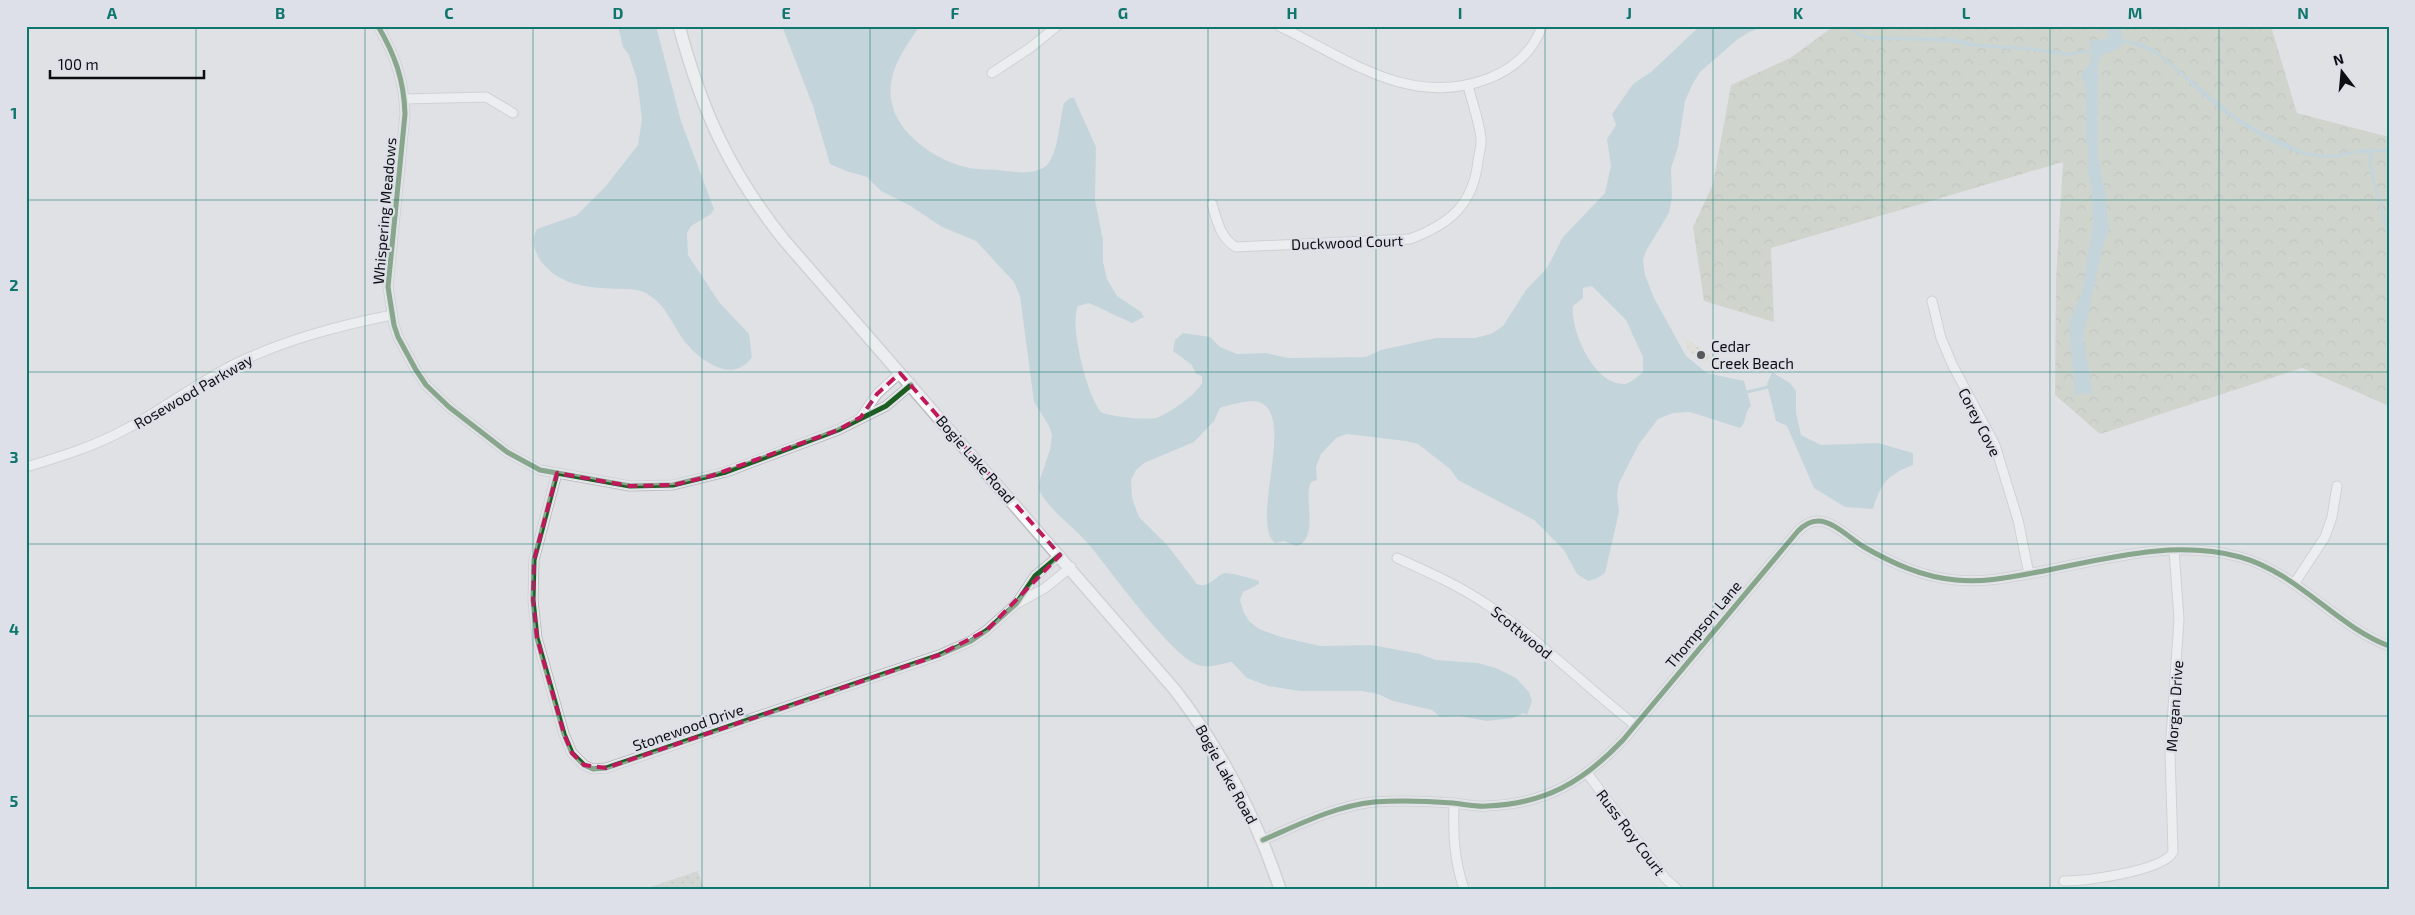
<svg xmlns="http://www.w3.org/2000/svg" width="2415" height="915" font-family="'Exo 2',sans-serif">
	<style>
		.grass { fill: url(#grass-dots) }
		.forest { fill: url(#forest-crowns) }
		.sand { fill: url(#sand-dots) }
		.water { fill: #a0c5cf; fill-rule: evenodd }
		.lines { fill: none; stroke-linecap: round; stroke-linejoin: round }
		.stream { stroke: #a0c5cf; stroke-width: 3 }
		.minor-casing { stroke: #bbbcbf; stroke-width: 11 }
		.secondary-casing { stroke: #bbbcbf; stroke-width: 14 }
		.minor { stroke: #fafafb; stroke-width: 9 }
		.secondary { stroke: #fafafb; stroke-width: 11 }
		.cycleway-casing { stroke: #dde0e8; stroke-width: 8 }
		.cycleway { stroke: #1b5e20; stroke-width: 5 }
		.marked { fill: none; stroke: #c2185b; stroke-width: 4; stroke-dasharray: 10 6; stroke-linejoin: round }
		.grid { fill: none; stroke: #0f766e; stroke-width: 1; stroke-opacity: 0.55 }
		.poi-dot { fill: #57585b; stroke: #dde0e8; stroke-width: 2 }
		.labels { text-anchor: middle; dominant-baseline: central; stroke-width: 4.5; stroke-linejoin: round; paint-order: stroke }
		.street-label { font-size: 15px; fill: #0d0e11; stroke: #dde0e8 }
		.poi-label { font-size: 15px; fill: #0d0e11; stroke: #dde0e8; text-anchor: start }
		.neatline { fill: none; stroke: #0f766e; stroke-width: 2 }
		.grid-label { font-size: 16px; text-anchor: middle; font-weight: bold; fill: #0f766e }
	</style>
	<defs>
		<pattern id="grass-dots" width="8" height="8" patternUnits="userSpaceOnUse" patternTransform="scale(1.25)"><rect width="8" height="8" fill="#c2c9bd"/><path d="M2 2h.1M6 6h.1" fill="none" stroke="#a6aba1" stroke-width="1.8" stroke-linecap="round"/></pattern>
		<pattern id="forest-crowns" width="20" height="18" patternUnits="userSpaceOnUse" patternTransform="scale(1.25)"><rect width="20" height="18" fill="#bac4b0"/><path d="M2 6a3 3 0 1 1 6 0M12 15a3 3 0 1 1 6 0" fill="none" stroke="#9fa796"/></pattern>
		<pattern id="sand-dots" width="8" height="8" patternUnits="userSpaceOnUse" patternTransform="scale(1.25)"><rect width="8" height="8" fill="#e1dcc9"/><path d="M2 2h.1M6 6h.1" fill="none" stroke="#c0bcac" stroke-width="1.8" stroke-linecap="round"/></pattern>
	</defs>
	<rect width="100%" height="100%" fill="#e0e1e5"/>
	<!-- grass -->
	<polygon class="grass" points="698,871 704,889 644,889"/>
	<!-- forest -->
	<polygon class="forest" points="1834,26 2271,26 2297,113 2389,137 2389,406 2302,368 2100,434 2055,395 2056,279 2063,162 1771,248 1774,322 1704,301 1693,227 1713,184 1731,85 1790,58"/>
	<!-- sand -->
	<polygon class="sand" points="1681,335 1726,366 1724,370 1718,370 1690,353"/>
	<!-- water -->
	<g class="water">
		<path d="M618 26H656L681 121 714 209 711 214 691 226 687 233 688 255 719 302 749 334 752 357C733 385 701 361 686 343 673 327 667 306 649 295 640 289 630 289 620 289 594 288 567 287 548 269 543 264 539 260 537 254 533 245 532 238 537 229L577 215 605 187 638 145 642 119 637 80 629 55 623 47Z"/>
		<path d="M782 26H920C908 43 894 62 891 83 885 126 929 157 965 167 976 170 988 169 999 170 1013 172 1035 176 1047 165 1058 154 1060 118 1064 103L1070 98H1074L1096 147 1095 200 1103 240V262L1107 279 1117 296 1141 312 1144 317 1132 323 1089 303 1078 306C1069 326 1087 395 1101 412 1113 417 1142 420 1156 418 1167 415 1197 394 1202 383V376L1196 374 1192 365 1173 351 1175 340 1183 333 1210 337 1220 347 1237 354 1266 353 1288 358 1366 357 1381 350 1436 338H1475L1491 334 1503 326 1526 290 1547 268 1563 237 1605 193 1611 166 1607 139 1616 125 1612 114 1633 84 1651 72 1700 26H1765L1749 32 1738 39 1700 72 1692 85 1685 101 1678 147 1671 168 1672 197 1669 213 1646 251 1643 260 1645 275 1654 298 1686 356 1707 373 1744 381 1751 406C1744 412 1747 422 1740 428L1690 412 1673 413 1658 419 1639 444 1619 483 1617 494 1619 512 1605 573 1596 579 1588 581 1577 574 1564 550 1534 520 1458 480 1450 469 1418 444 1406 441 1347 434 1336 438 1321 454 1316 467 1317 480 1311 482C1303 495 1320 541 1296 546L1284 541 1275 543C1249 521 1297 416 1259 402 1249 399 1229 405 1220 408L1214 421 1194 442 1144 463 1136 470 1131 480 1132 498 1139 517 1168 546 1197 584C1208 589 1215 577 1224 573 1237 574 1247 577 1259 581V584L1243 592 1240 600 1244 613 1249 621 1259 629 1281 637 1320 646 1371 645 1420 654 1436 660 1478 663 1496 668 1516 678 1529 692 1532 701 1527 715 1524 713 1513 718 1487 721 1459 716 1440 717 1432 710 1393 701 1378 694 1362 691H1300L1268 686 1247 678 1232 662C1222 663 1209 669 1198 665 1172 657 1111 571 1090 546 1075 527 1050 512 1039 490L1040 479 1050 450 1052 435 1049 426 1034 402 1020 296 1014 282 976 241 942 227 909 205 881 191 867 177 846 171 830 164 813 106ZM1592 286 1626 320 1643 357V372C1639 376 1629 384 1624 384 1594 385 1570 330 1573 306L1583 298V288Z"/>
		<polygon points="1847,26 1852,26 1860,33 1868,36 1950,38 1975,43 1975,47 1950,42 1868,39 1858,36"/>
		<path d="M2106 26H2119L2124 40 2139 42 2154 49 2234 115 2262 132 2305 152 2325 155 2343 154V157C2296 165 2236 124 2202 94 2178 73 2156 47 2124 43L2119 48 2101 55 2098 63V158L2105 189 2109 230 2102 250 2083 337 2093 395 2083 393 2075 396 2069 322 2082 293 2093 223 2092 190 2087 170 2089 157 2086 139V91L2081 72C2093 67 2093 51 2088 40L2099 41 2109 37Z"/>
		<path d="M2362 149H2389V152H2374C2366 168 2389 218 2389 240L2370 173 2369 153H2362Z"/>
		<path d="M1772 372 1790 383 1796 391V412L1801 435 1821 445 1878 443 1913 453V465C1887 475 1881 483 1873 509L1845 507 1814 488 1787 426 1776 421 1767 384Z"/>
	</g>
	<g class="lines">
		<!-- stream -->
		<g class="stream">
			<polyline points="1975,45 2031,49 2068,54 2091,51"/>
			<polyline points="2343,154 2361,151"/>
			<polyline points="1747,392 1768,387"/>
		</g>
		<!-- minor casing -->
		<g class="minor-casing">
			<g id="minor">
				<path d="M378 26C395 55 404 80 405 114L388 287 394 325 398 337 416 370 426 385 449 407 507 452 540 470 630 486 673 485 726 472 838 430 886 406 911 385"/>
				<path d="M1279 26C1348 59 1410 109 1490 78 1514 68 1533 52 1542 26"/>
				<polyline points="992,73 1030,48 1057,26"/>
				<polyline points="405,99 486,97 513,113"/>
				<path d="M1212 204C1217 220 1220 238 1236 247L1410 239C1450 224 1473 205 1478 161 1479 153 1482 145 1481 138 1479 120 1472 103 1468 85"/>
				<polyline points="1932,301 1941,338 1952,364 1995,445 2018,520 2029,574"/>
				<polyline points="861,417 877,394 900,373"/>
				<path d="M26 467C60 457 95 446 126 429 162 410 196 384 233 365 284 340 337 326 392 315"/>
				<polyline points="557,473 534,560 533,600 537,638 564,734 572,753 584,765 593,769 606,768 659,750 939,655 971,641 987,630 1016,604 1035,576 1060,555"/>
				<path d="M1397 558C1428 572 1458 585 1486 604 1539 639 1585 686 1635 725"/>
				<polyline points="2294,584 2325,537 2332,517 2337,486"/>
				<polyline points="1018,603 1045,588 1071,567"/>
				<polyline points="1587,773 1665,878 1677,889"/>
				<path d="M1454 803C1453 833 1454 860 1464 889"/>
				<path d="M1263 840C1298 825 1335 806 1374 802 1400 800 1427 801 1453 803 1464 804 1476 807 1487 806 1545 804 1583 782 1623 740L1798 531C1803 526 1810 521 1818 521 1833 521 1851 539 1864 547 1892 563 1922 577 1956 580 1984 583 2011 577 2038 572 2105 559 2173 539 2240 557 2298 573 2336 626 2389 646"/>
				<path d="M2064 881C2086 881 2163 871 2173 852L2170 752 2179 619 2174 550"/>
			</g>
		</g>
		<!-- secondary casing -->
		<g class="secondary-casing">
			<path id="secondary" d="M679 26C702 111 729 171 784 240L1175 690C1221 750 1256 817 1280 889"/>
		</g>
		<!-- minor -->
		<use href="#minor" class="minor"/>
		<!-- secondary -->
		<use href="#secondary" class="secondary"/>
		<!-- cycleway casing -->
		<g class="cycleway-casing">
			<g id="cycleway">
				<path d="M378 26C395 55 404 80 405 114L388 287 394 325 398 337 416 370 426 385 449 407 507 452 540 470 630 486 673 485 726 472 838 430 886 406 911 385"/>
				<polyline points="557,473 534,560 533,600 537,638 564,734 572,753 584,765 593,769 606,768 659,750 939,655 971,641 987,630 1016,604 1035,576 1060,555"/>
				<path d="M1263 840C1298 825 1335 806 1374 802 1400 800 1427 801 1453 803 1464 804 1476 807 1487 806 1545 804 1583 782 1623 740L1798 531C1803 526 1810 521 1818 521 1833 521 1851 539 1864 547 1892 563 1922 577 1956 580 1984 583 2011 577 2038 572 2105 559 2173 539 2240 557 2298 573 2336 626 2389 646"/>
			</g>
		</g>
		<!-- cycleway -->
		<use href="#cycleway" class="cycleway"/>
	</g>
	<!-- marked area -->
	<path d="M0 0H2415V915H0ZM900 373 1060 555 987 630 939 655 606 768 584 765 572 753 564 734 537 638 533 600 534 560 557 473 630 486 673 485 711 476 838 430 861 417 877 394Z" fill="#e0e1e5" fill-opacity=".55" fill-rule="evenodd"/>
	<path class="marked" d="M900 373 1060 555 987 630 939 655 606 768 584 765 572 753 564 734 537 638 533 600 534 560 557 473 630 486 673 485 711 476 838 430 861 417 877 394Z"/>
	<!-- grid -->
	<path class="grid" d="M196 26V889M365 26V889M533 26V889M702 26V889M870 26V889M1039 26V889M1208 26V889M1376 26V889M1545 26V889M1713 26V889M1882 26V889M2050 26V889M2219 26V889M26 200H2389M26 372H2389M26 544H2389M26 716H2389"/>
	<!-- markers -->
	<circle class="poi-dot" cx="1701" cy="355" r="5"/>
	<g class="labels">
		<!-- street labels -->
		<g class="street-label">
			<text transform="translate(384 211) rotate(-85)">Whispering Meadows</text>
			<text transform="translate(1347 242) rotate(-2)">Duckwood Court</text>
			<text transform="translate(193 391) rotate(-30)">Rosewood Parkway</text>
			<text transform="translate(1980 422) rotate(63)">Corey Cove</text>
			<text transform="translate(976 459) rotate(49)">Bogie Lake Road</text>
			<text transform="translate(1703 624) rotate(-50)">Thompson Lane</text>
			<text transform="translate(1522 632) rotate(39)">Scottwood</text>
			<text transform="translate(2174 706) rotate(-86)">Morgan Drive</text>
			<text transform="translate(688 727) rotate(-19)">Stonewood Drive</text>
			<text transform="translate(1227 774) rotate(61)">Bogie Lake Road</text>
			<text transform="translate(1631 832) rotate(53)">Russ Roy Court</text>
		</g>
		<!-- poi labels -->
		<g class="poi-label">
			<text x="1711" y="346">Cedar<tspan x="1711" dy="17">Creek Beach</tspan></text>
		</g>
	</g>
	<!-- border -->
	<rect width="2415" height="915" fill="none" stroke="#dde0e8" stroke-width="55"/>
	<!-- north arrow -->
	<g transform="translate(2342 72) rotate(344)" stroke="#dde0e8" stroke-width="4" paint-order="stroke">
	<path d="M0-4L9 19L0 12L-9 19Z" fill="#0d0e11"/>
	<text y="-8" font-size="14" font-weight="bold" text-anchor="middle" fill="#0d0e11">N</text>
	</g>
	<!-- scale -->
	<path d="M50 70v8h154v-8" fill="none" stroke="#0d0e11" stroke-width="2.5"/>
	<text x="58" y="70" font-size="15" fill="#0d0e11" stroke="#dde0e8" stroke-width="4" paint-order="stroke">100 m</text>
	<rect x="28" y="28" width="2360" height="860" class="neatline"/>
	<g class="grid-label">
		<text x="112" y="19">A</text>
		<text x="280" y="19">B</text>
		<text x="449" y="19">C</text>
		<text x="618" y="19">D</text>
		<text x="786" y="19">E</text>
		<text x="955" y="19">F</text>
		<text x="1123" y="19">G</text>
		<text x="1292" y="19">H</text>
		<text x="1460" y="19">I</text>
		<text x="1629" y="19">J</text>
		<text x="1798" y="19">K</text>
		<text x="1966" y="19">L</text>
		<text x="2135" y="19">M</text>
		<text x="2303" y="19">N</text>
		<text x="14" y="119">1</text>
		<text x="14" y="291">2</text>
		<text x="14" y="463">3</text>
		<text x="14" y="635">4</text>
		<text x="14" y="807">5</text>
	</g>
</svg>
